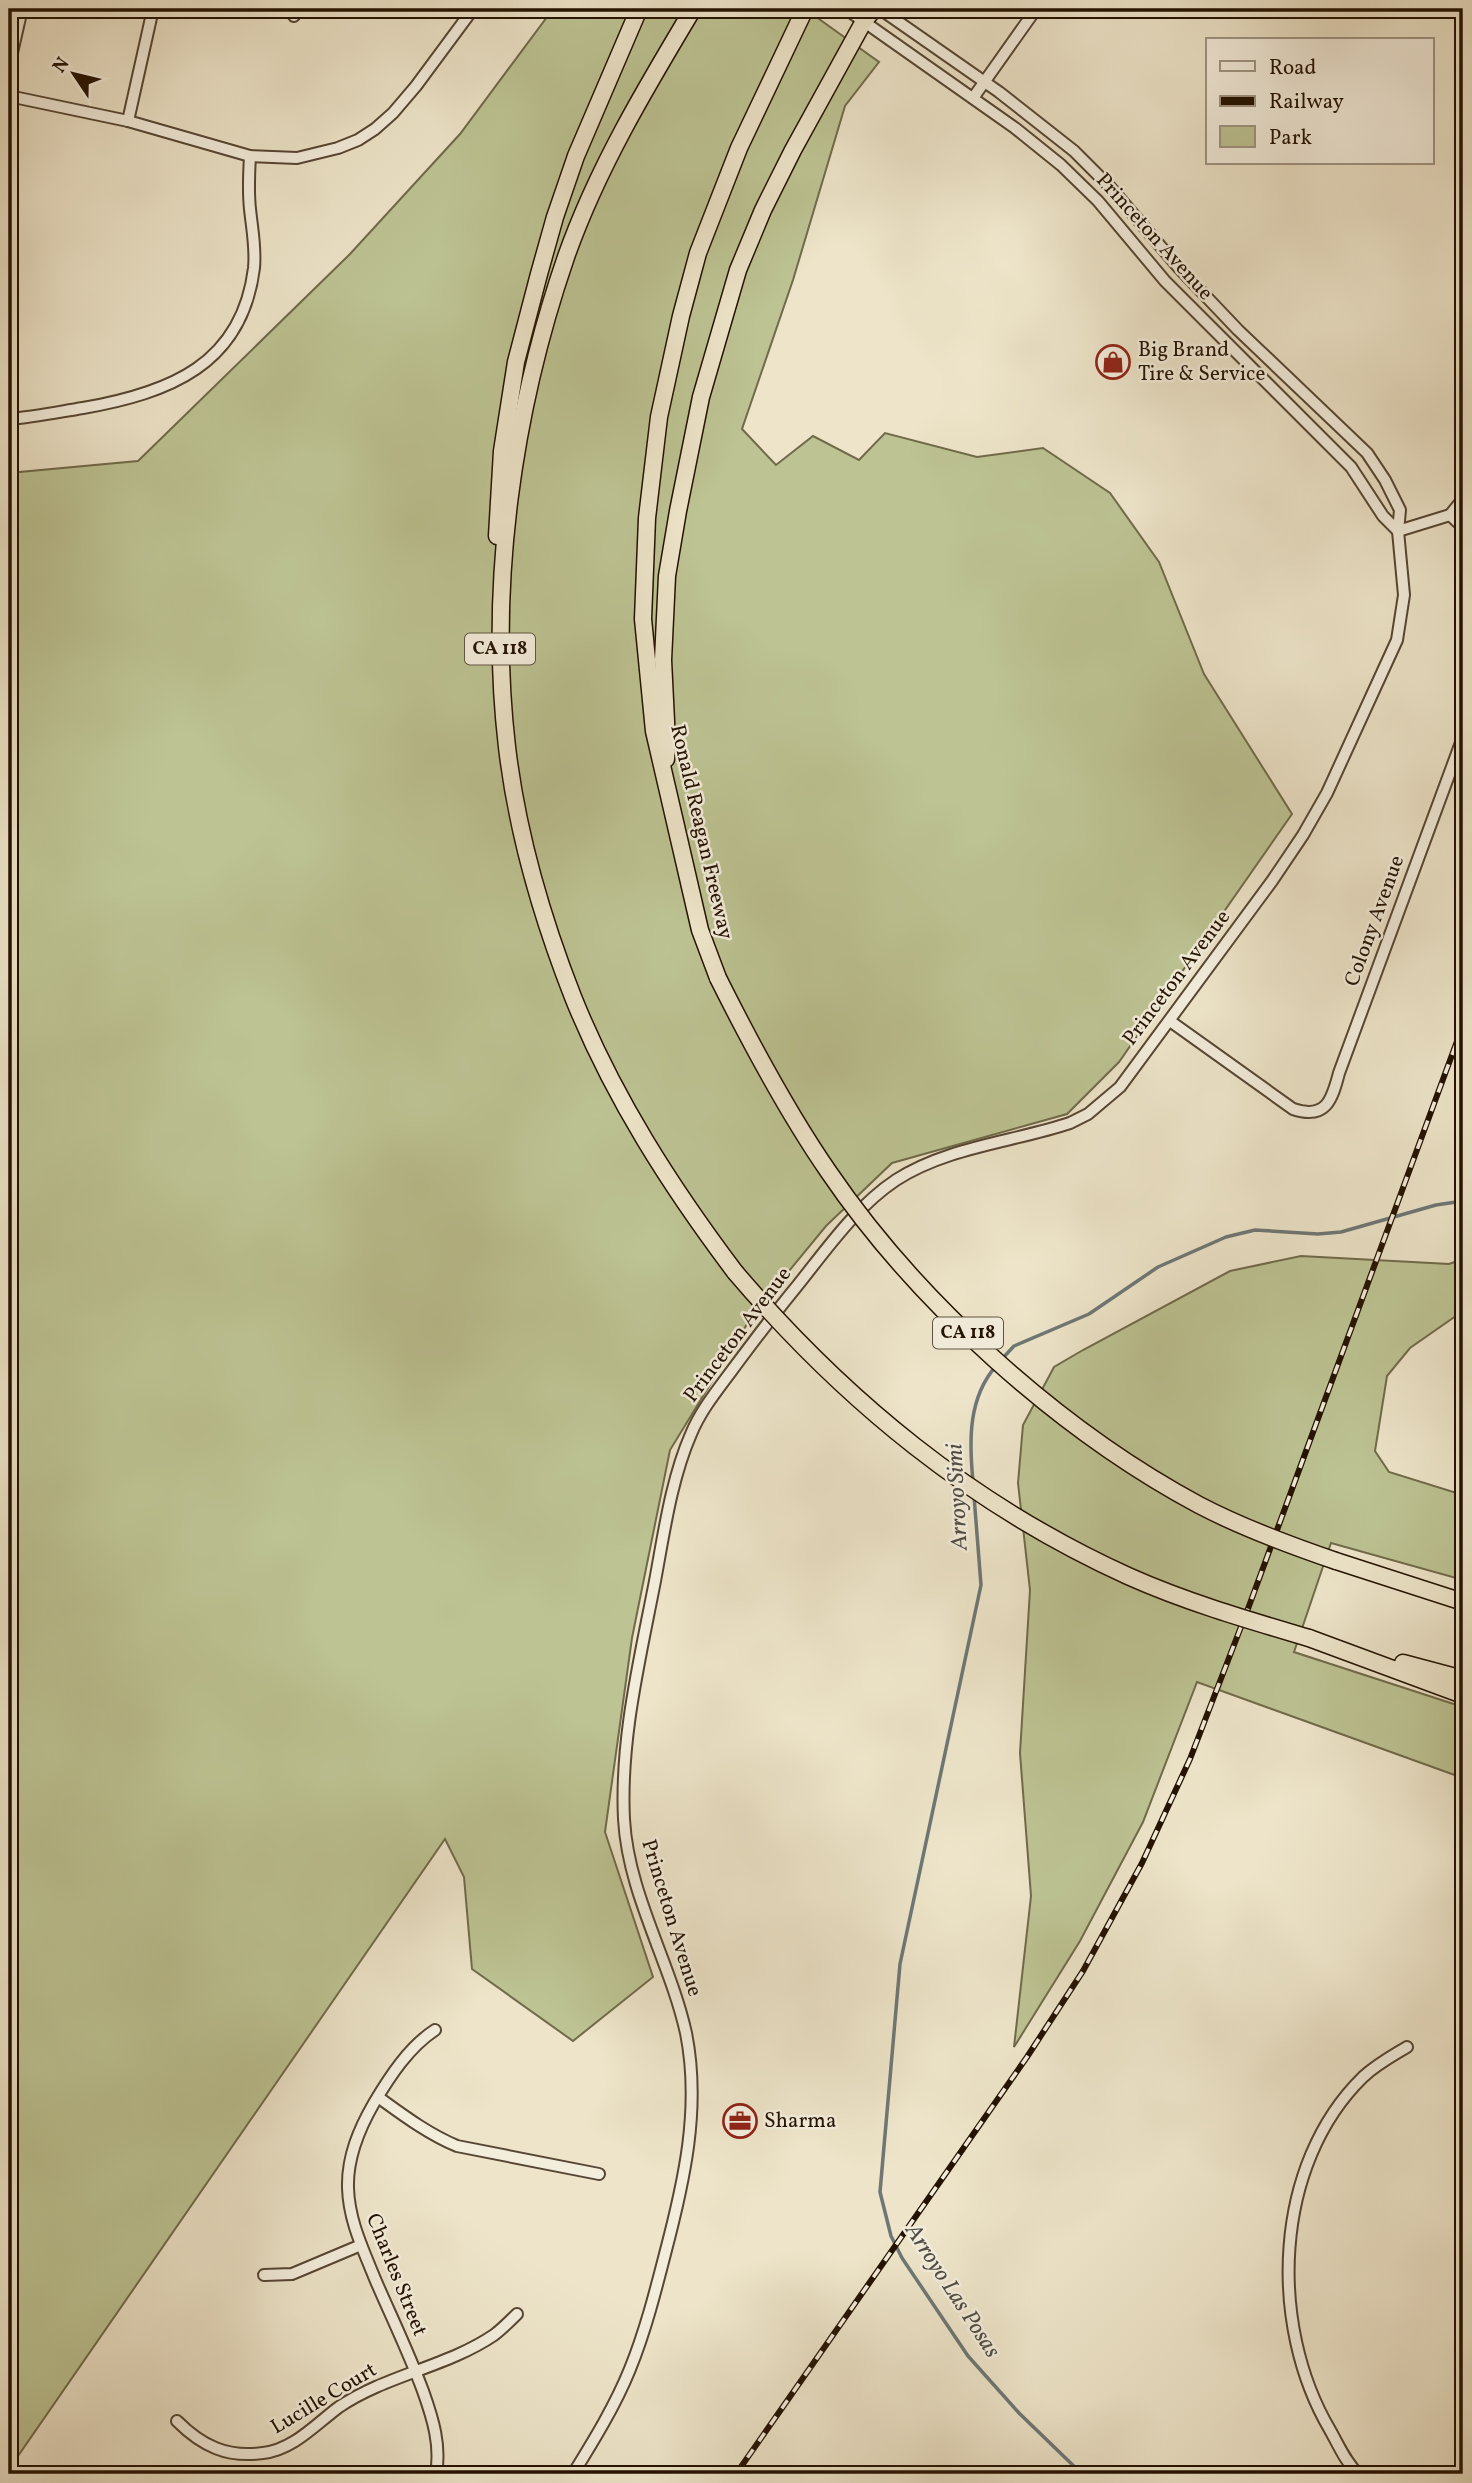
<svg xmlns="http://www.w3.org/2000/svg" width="1472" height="2483" font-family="Vollkorn,serif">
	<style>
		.green { fill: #bdc393; stroke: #706a4a; stroke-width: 2 }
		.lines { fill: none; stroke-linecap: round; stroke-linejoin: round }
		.stream { stroke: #6e7775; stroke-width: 3.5 }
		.minor-casing { stroke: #564633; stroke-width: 14 }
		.highway-casing { stroke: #231201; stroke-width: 19 }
		.minor { stroke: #f3eddc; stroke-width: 10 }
		.highway { stroke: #ede4c9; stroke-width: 16 }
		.rail-casing { stroke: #231201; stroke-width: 6 }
		.rail { stroke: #f3eddc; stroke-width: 3.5; stroke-dasharray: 10; stroke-linecap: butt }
		.highway-bridge-casing { stroke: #231201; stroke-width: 19; stroke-linecap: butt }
		.highway-bridge { stroke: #ede4c9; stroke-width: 16 }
		.labels { text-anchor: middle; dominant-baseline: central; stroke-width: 5; stroke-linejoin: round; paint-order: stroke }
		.shield { fill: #f3eddc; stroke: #615443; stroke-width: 2 }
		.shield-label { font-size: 19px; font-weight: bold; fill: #231201 }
		.street-label { font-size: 21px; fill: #231201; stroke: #f3eddc }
		.poi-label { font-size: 21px; fill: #231201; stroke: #f3eddc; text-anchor: start }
		.water-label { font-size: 23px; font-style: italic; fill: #4f4d45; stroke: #f3eddc }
	</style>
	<rect width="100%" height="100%" fill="#ede4c9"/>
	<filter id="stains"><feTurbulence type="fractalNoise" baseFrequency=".00286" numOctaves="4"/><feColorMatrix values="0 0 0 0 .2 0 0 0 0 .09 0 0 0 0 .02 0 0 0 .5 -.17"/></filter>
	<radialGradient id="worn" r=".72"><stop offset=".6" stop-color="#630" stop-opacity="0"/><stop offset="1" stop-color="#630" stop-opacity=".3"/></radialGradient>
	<!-- green -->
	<g class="green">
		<polygon points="553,9 805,9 879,62 845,106 793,280 742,429 776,465 813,436 859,460 885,433 977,457 1043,448 1110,493 1159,562 1204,674 1292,814 1119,1062 1067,1114 892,1163 826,1226 752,1316 670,1450 632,1638 605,1832 653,1977 573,2041 472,1969 464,1877 445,1839 9,2469 9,473 138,461 350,254 460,134"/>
		<polygon points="1301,1256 1449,1264 1463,1259 1463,1311 1410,1348 1387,1376 1375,1451 1389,1472 1463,1495 1463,1580 1331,1543 1294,1652 1463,1707 1463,1778 1197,1682 1143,1822 1080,1941 1014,2047 1031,1896 1020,1753 1030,1590 1018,1483 1023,1425 1054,1367 1083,1350 1230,1271"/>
	</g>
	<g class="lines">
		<!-- stream -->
		<g class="stream">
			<polyline points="1001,1360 1014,1346 1089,1314 1158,1267 1226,1237 1255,1230 1318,1234 1341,1232 1436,1205 1463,1201"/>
			<path d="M973 1481C969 1441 968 1398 996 1366"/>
			<polyline points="974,1496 981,1585 900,1964 880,2192 891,2236 902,2258 968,2356 1020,2414 1082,2474"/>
		</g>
		<!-- minor casing -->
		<g class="minor-casing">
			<g id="minor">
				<polyline points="846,9 1015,128 1061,165 1098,201 1165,281 1351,467 1383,516 1398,531"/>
				<polyline points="294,16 296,9"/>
				<polyline points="9,66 22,9"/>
				<polyline points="9,96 128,121 250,156 297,158 338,148 358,140 375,129 393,113 416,86 473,9"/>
				<polyline points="973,98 1036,9"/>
				<polyline points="128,121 153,9"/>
				<path d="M9 419C34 417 58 412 83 408 169 393 242 365 254 268 256 247 252 229 250 209 248 191 249 173 250 156"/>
				<polyline points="1450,515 1463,527"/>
				<polyline points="1398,531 1450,515 1463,499"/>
				<path d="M1170 1021 1293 1109C1326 1120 1332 1100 1339 1073L1463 737"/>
				<path d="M435 2030C409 2047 390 2076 374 2103 359 2129 347 2157 348 2188 349 2221 363 2249 375 2279 391 2316 409 2353 423 2391 433 2419 441 2445 436 2474"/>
				<path d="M378 2097C403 2115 428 2134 457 2146L599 2174"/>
				<polyline points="264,2275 292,2274 361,2245"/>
				<path d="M177 2421C202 2446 227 2458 263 2453 293 2450 316 2424 339 2407 386 2375 447 2367 494 2335 502 2329 510 2321 517 2314"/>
				<path d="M573 2474C594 2440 615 2406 630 2369 645 2332 655 2293 665 2254 684 2182 701 2108 686 2033 670 1961 628 1894 624 1819 620 1739 640 1659 655 1581 664 1533 671 1480 691 1434 700 1412 715 1393 730 1373 750 1346 771 1318 793 1291 824 1253 854 1208 896 1180 947 1147 1013 1142 1070 1123L1088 1114 1120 1087 1272 881 1303 835 1327 793 1397 640 1404 595 1398 531 1400 510 1385 480 1367 453 1238 330 1179 268 1111 188 1074 151 999 92 880 9"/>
				<path d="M1358 2474C1345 2461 1339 2446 1330 2430 1268 2325 1273 2165 1363 2077 1377 2064 1392 2056 1407 2047"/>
			</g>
		</g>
		<!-- highway casing -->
		<g class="highway-casing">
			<g id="highway">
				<path d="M693 9C645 89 597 169 566 257 513 411 488 585 507 747 517 832 542 918 573 997 613 1097 671 1187 735 1272"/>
				<polyline points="497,536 502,451 516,362 539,274 555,217 576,156 639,9"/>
				<polyline points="666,759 667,742 663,660 667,576 678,511 701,397 738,270 763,210 793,150 864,21 874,9"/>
				<polyline points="718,978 700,930 654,731 643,619 647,518 659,417 681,316 698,253 739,148 805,9"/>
				<polyline points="1336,1561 1463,1602"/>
				<polyline points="1309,1638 1463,1695"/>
				<polyline points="1403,1663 1463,1679"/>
			</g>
		</g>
		<!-- minor -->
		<use href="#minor" class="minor"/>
		<!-- highway -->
		<use href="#highway" class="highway"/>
		<!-- rail casing -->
		<g class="rail-casing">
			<polyline id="rail" points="736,2474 1027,2057 1083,1971 1142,1863 1190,1759 1249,1606 1463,1025"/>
		</g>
		<!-- rail -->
		<use href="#rail" class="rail"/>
		<!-- highway-bridge casing -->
		<g class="highway-bridge-casing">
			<g id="highway-bridge">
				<path d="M718 978C751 1044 786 1110 828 1171 917 1302 1059 1430 1199 1505 1243 1528 1289 1545 1336 1561"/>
				<path d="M735 1272C846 1402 972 1505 1128 1576 1186 1602 1248 1620 1309 1638"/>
			</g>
		</g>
		<!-- highway-bridge -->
		<use href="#highway-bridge" class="highway-bridge"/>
	</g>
	<!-- icons -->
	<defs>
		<g id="shop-ring" transform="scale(1.75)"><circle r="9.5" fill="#f3eddc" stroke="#8f2418" stroke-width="1.5"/><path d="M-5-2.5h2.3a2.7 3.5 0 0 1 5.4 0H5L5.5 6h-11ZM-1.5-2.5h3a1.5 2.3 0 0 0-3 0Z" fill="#8f2418"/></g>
		<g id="office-ring" transform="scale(1.75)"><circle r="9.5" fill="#f3eddc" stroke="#8f2418" stroke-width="1.5"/><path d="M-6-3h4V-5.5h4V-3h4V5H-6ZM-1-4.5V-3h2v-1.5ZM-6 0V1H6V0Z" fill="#8f2418"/></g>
	</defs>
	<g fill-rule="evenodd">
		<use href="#shop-ring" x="1113" y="362"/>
		<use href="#office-ring" x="740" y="2121"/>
	</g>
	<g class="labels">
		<!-- shield labels -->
		<g class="shield">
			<rect x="465" y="633.5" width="70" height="31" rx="5"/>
			<rect x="933" y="1317.5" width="70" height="31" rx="5"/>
		</g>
		<g class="shield-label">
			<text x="500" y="649">CA 118</text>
			<text x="968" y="1333">CA 118</text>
		</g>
		<!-- street labels -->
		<g class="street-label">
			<text transform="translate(1154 237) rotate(48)">Princeton Avenue</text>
			<text transform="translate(701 832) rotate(77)">Ronald Reagan Freeway</text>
			<text transform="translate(1375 921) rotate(-70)">Colony Avenue</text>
			<text transform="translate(1177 978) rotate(-53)">Princeton Avenue</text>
			<text transform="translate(738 1335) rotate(-53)">Princeton Avenue</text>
			<text transform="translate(671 1918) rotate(73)">Princeton Avenue</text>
			<text transform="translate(396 2275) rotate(68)">Charles Street</text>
			<text transform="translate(324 2399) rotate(-31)">Lucille Court</text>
		</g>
		<!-- poi labels -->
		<g class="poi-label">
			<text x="1138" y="350">Big Brand<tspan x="1138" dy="24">Tire &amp; Service</tspan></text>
			<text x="764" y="2121">Sharma</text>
		</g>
		<!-- water labels -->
		<g class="water-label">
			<text transform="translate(958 1497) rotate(-93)">Arroyo Simi</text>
			<text transform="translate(952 2291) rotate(57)">Arroyo Las Posas</text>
		</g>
	</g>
	<!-- margin -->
	<rect width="1472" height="2483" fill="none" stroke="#ede4c9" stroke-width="35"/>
	<rect x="10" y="10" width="1451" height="2462" fill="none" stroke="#231201" stroke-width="3.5"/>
	<rect x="18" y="18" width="1437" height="2448" fill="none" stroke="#231201" stroke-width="2"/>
	<!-- legend -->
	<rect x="1206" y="38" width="228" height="126" fill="#f3eddc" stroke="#a09584" stroke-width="2"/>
	<rect x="1220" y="61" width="35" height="10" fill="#f3eddc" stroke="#a09584" stroke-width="2"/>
	<text x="1269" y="74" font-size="21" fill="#231201">Road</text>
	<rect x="1220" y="96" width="35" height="10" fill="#231201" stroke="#a09584" stroke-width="2"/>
	<text x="1269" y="108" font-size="21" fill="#231201">Railway</text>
	<rect x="1220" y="126" width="35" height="21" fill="#bdc393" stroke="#a09584" stroke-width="2"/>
	<text x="1269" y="144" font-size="21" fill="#231201">Park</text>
	<!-- north arrow -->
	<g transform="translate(74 74) rotate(305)" stroke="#f3eddc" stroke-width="5" paint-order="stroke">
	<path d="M0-5L12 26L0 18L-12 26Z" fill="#231201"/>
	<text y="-10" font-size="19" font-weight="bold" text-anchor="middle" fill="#231201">N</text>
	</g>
	<rect width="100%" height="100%" filter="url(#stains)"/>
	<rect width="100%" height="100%" fill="url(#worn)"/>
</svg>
